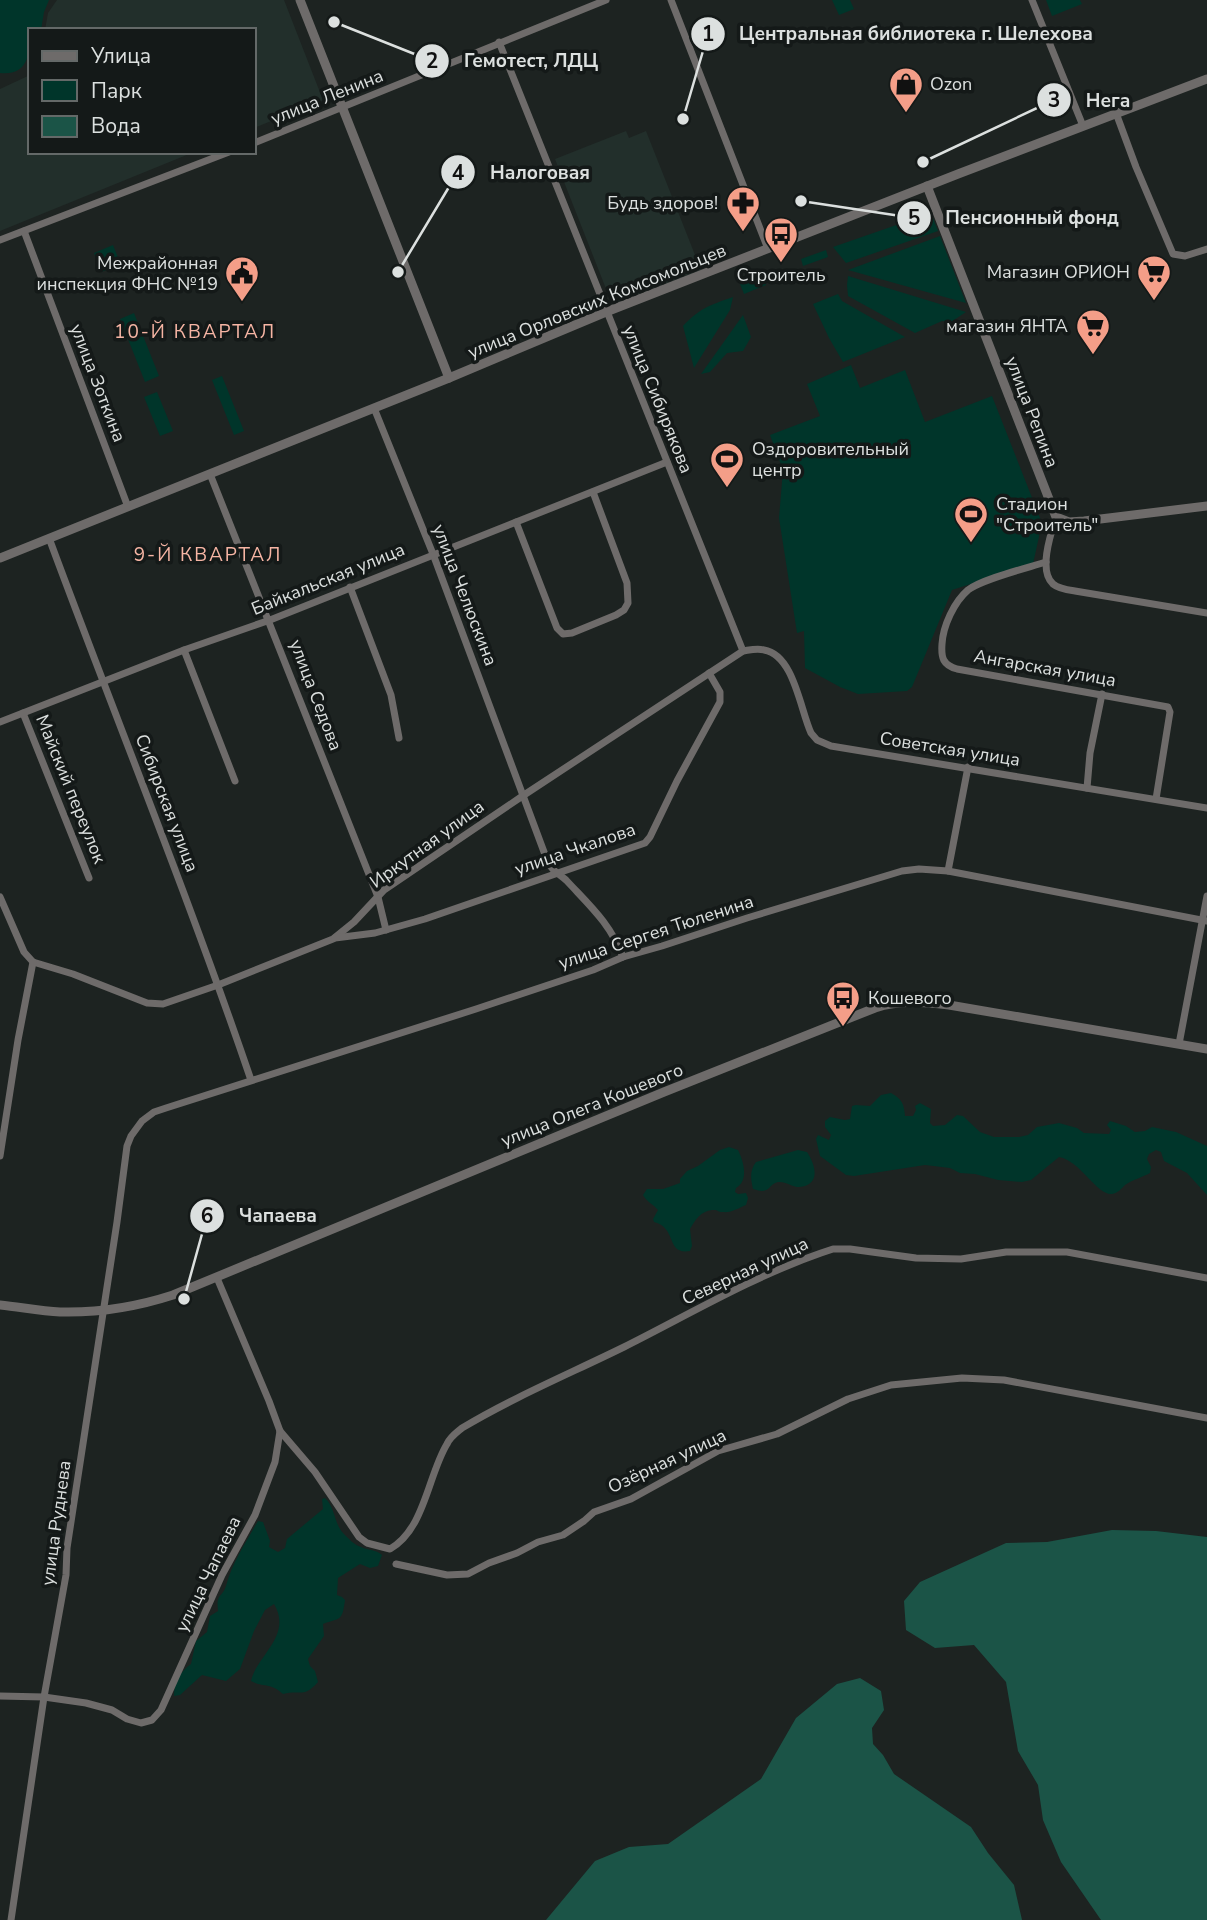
<svg xmlns="http://www.w3.org/2000/svg" width="1207" height="1920" font-family="'Nunito Sans',sans-serif">
	<style>
		.built { fill: #222f2b }
		.green { fill: #00352a }
		.water { fill: #1b5447 }
		.lines { fill: none; stroke-linecap: round; stroke-linejoin: round }
		.minor { stroke: #6e6b6a; stroke-width: 7 }
		.tertiary { stroke: #6e6b6a; stroke-width: 9 }
		.labels { text-anchor: middle; dominant-baseline: central; stroke-width: 7; stroke-linejoin: round; paint-order: stroke }
		.poi-label { font-size: 18px; fill: #dce0df; stroke: #141918; text-anchor: start }
		.street-label { font-size: 18px; fill: #dce0df; stroke: #141918 }
		.neighbourhood-label { font-size: 19px; letter-spacing: 2px; fill: #f6b5a4; stroke: #141918 }
		.leader { fill: none; stroke: #dce0df; stroke-width: 2.5 }
		.callout-dot { fill: #dce0df; stroke: #141918; stroke-width: 2.5 }
		.mark-label { font-size: 21px; text-anchor: middle; font-weight: bold; fill: #111 }
		.callout-label { font-size: 19px; text-anchor: middle; font-weight: bold; fill: #dce0df; stroke: #141918; stroke-width: 7; stroke-linejoin: round; paint-order: stroke }
	</style>
	<rect width="100%" height="100%" fill="#1d2321"/>
	<!-- built -->
	<g class="built">
		<polygon points="57,0 284,0 323,100 254,128 254,30 45,30 48,13"/>
		<polygon points="30,75 30,152 194,152 0,231 0,89"/>
		<polygon points="626,131 629,138 646,131 701,270 612,304 555,159"/>
	</g>
	<!-- green -->
	<g class="green">
		<path d="M0 0H49L44 12 41 30H30C30 51 30 76 0 73Z"/>
		<polygon points="832,0 850,0 854,9 839,15"/>
		<polygon points="1046,0 1080,0 1082,4 1052,16"/>
		<polygon points="931,213 938,231 846,263 833,247"/>
		<polygon points="940,236 966,303 848,270"/>
		<polygon points="113,245 121,265 101,272 94,253"/>
		<polygon points="826,250 828,257 803,266 801,259"/>
		<polygon points="762,276 766,285 744,294 740,284"/>
		<polygon points="848,276 966,312 951,322 942,321 915,333 848,296 847,285"/>
		<polygon points="838,294 842,301 905,337 843,362 829,338 813,304"/>
		<path d="M733 297 730 310 694 368 683 326C700 308 710 305 733 297Z"/>
		<polygon points="134,313 159,376 145,382 120,319"/>
		<polygon points="743,315 751,337 743,351 727,353 710,372 701,374"/>
		<polygon points="851,365 860,388 905,370 925,422 992,396 1042,523 1033,564 952,590 912,687 907,691 858,694 840,687 805,668 804,631 797,633 779,518 783,470 770,435 820,416 807,384"/>
		<polygon points="222,376 244,431 234,435 212,380"/>
		<polygon points="157,392 173,431 160,436 144,397"/>
		<path d="M891 1093C902 1099 904 1104 905 1116H913L916 1110 915 1106 920 1103 931 1109 930 1123 933 1126 945 1125 957 1115 963 1116 980 1132 994 1137H1019L1028 1135 1037 1127 1059 1123 1077 1128 1084 1133 1109 1134 1111 1130 1107 1125 1110 1121 1126 1126 1135 1132 1145 1131 1152 1127 1176 1132 1207 1146V1195L1187 1173 1164 1161 1161 1152 1156 1150 1149 1154 1147 1159 1151 1167 1150 1173C1143 1177 1132 1180 1125 1185 1121 1189 1118 1193 1112 1194 1096 1195 1081 1161 1059 1157L1031 1180 1022 1182 998 1180 975 1174 960 1173 950 1168 925 1165 854 1176 846 1175 820 1156 816 1139 818 1135 829 1140 831 1135 825 1127V1121L830 1117 845 1120 850 1119 852 1106 856 1105 870 1106 881 1095Z"/>
		<path d="M729 1147 738 1150C744 1162 749 1181 736 1188L735 1192 738 1194 746 1193 748 1198 746 1205C739 1208 731 1213 723 1212 715 1212 721 1210 712 1210 701 1211 695 1220 690 1229L692 1246 690 1251C665 1255 678 1228 654 1222L653 1219 658 1210C653 1204 647 1202 643 1195L647 1189H663L680 1183V1179L687 1171 698 1166 720 1150Z"/>
		<path d="M798 1150 807 1152C815 1164 822 1185 799 1187 792 1187 785 1181 778 1182 767 1185 771 1195 753 1189 751 1180 749 1171 756 1162Z"/>
		<path d="M325 1498C335 1507 334 1523 343 1533 348 1538 354 1545 361 1547 370 1551 375 1549 382 1555L378 1566 370 1568 360 1564 338 1578 337 1595 342 1597 345 1600C342 1623 340 1617 323 1624L324 1636 308 1659 310 1666 315 1671 318 1682C303 1699 301 1689 283 1694 270 1682 264 1688 251 1681 256 1656 293 1636 274 1604L265 1610 254 1631 240 1669 226 1681 202 1675 180 1695 174 1696C174 1682 180 1672 191 1664L196 1641 207 1632 210 1616 218 1611C216 1593 222 1598 226 1586 232 1563 246 1542 258 1521L263 1522 270 1541 269 1547 278 1552 285 1548 287 1539 323 1509 322 1499Z"/>
	</g>
	<!-- water -->
	<g class="water">
		<polygon points="1112,1530 1156,1531 1207,1537 1207,1920 1101,1920 1061,1862 1043,1820 1038,1785 1018,1751 1006,1682 974,1645 935,1648 906,1630 904,1601 920,1582 1006,1543 1047,1542"/>
		<polygon points="860,1678 881,1691 884,1710 872,1728 873,1744 883,1755 894,1774 971,1827 988,1853 1014,1885 1022,1920 546,1920 595,1861 629,1847 668,1844 761,1779 796,1718 837,1684"/>
	</g>
	<g class="lines">
		<!-- minor -->
		<g class="minor">
			<polyline points="671,0 768,249"/>
			<polyline points="1032,0 1083,126"/>
			<polyline points="499,42 743,651"/>
			<polyline points="1116,113 1136,167 1173,254 1185,256 1207,249"/>
			<polyline points="254,143 606,0"/>
			<polyline points="24,231 128,507"/>
			<polyline points="0,240 229,152"/>
			<path d="M374 408 433 554 547 860C551 870 558 873 566 880 590 906 610 923 623 957"/>
			<polyline points="210,474 378,897 386,930"/>
			<path d="M1056 517C1051 533 1038 571 1053 584 1059 589 1068 590 1075 591L1207 613"/>
			<polyline points="516,522 557,628 563,634 572,633 616,615 624,610 628,603 627,583 593,492"/>
			<path d="M49 538C116 719 189 898 251 1080"/>
			<path d="M1046 562C1027 568 982 579 968 590 954 602 943 626 942 644 941 658 943 665 957 669L1168 707 1170 712 1156 799"/>
			<polyline points="350,587 391,695 399,738"/>
			<polyline points="184,650 235,781"/>
			<polyline points="23,713 89,878"/>
			<polyline points="0,722 184,650 270,620 667,462"/>
			<polyline points="1087,788 1090,753 1102,694"/>
			<polyline points="948,871 968,767"/>
			<path d="M0 897 24 952 33 962 73 974 147 1003 163 1004 218 985 333 939 354 922 384 890 524 795 743 651C750 650 757 648 764 650 794 655 800 709 811 733L817 740 831 746 1207 808"/>
			<polyline points="335,938 375,933 425,919 645,843 650,837 677,781 720,702 720,692 709,673"/>
			<polyline points="1179,1044 1207,896"/>
			<polyline points="0,1156 18,1040 33,962"/>
			<path d="M280 1431 315 1472 359 1537 367 1543 390 1549C425 1529 428 1475 447 1444 450 1437 456 1433 462 1428 514 1397 569 1374 624 1347 688 1315 752 1277 821 1253L833 1249H850L916 1258 961 1259 1006 1252H1067L1207 1278"/>
			<polyline points="396,1564 447,1575 468,1574 489,1563 517,1553 538,1542 563,1535 584,1521 594,1512 631,1499 718,1451 777,1434 848,1399 891,1385 962,1378 1004,1380 1207,1418"/>
			<polyline points="0,1696 44,1697 86,1703 112,1710 127,1719 141,1723 152,1720 161,1710 222,1575 255,1515 275,1462 280,1431 269,1401 217,1278"/>
			<polyline points="11,1920 44,1697 66,1575 67,1548 117,1222 127,1146 131,1136 142,1121 154,1112 166,1108 476,1009 593,970 623,957 662,946 747,918 902,871 919,869 948,871 1207,921"/>
		</g>
		<!-- tertiary -->
		<g class="tertiary">
			<polyline points="300,0 449,378"/>
			<polyline points="927,186 1056,517 1069,522 1084,521 1207,506"/>
			<polyline points="0,558 449,378 606,312 958,174 1207,79"/>
			<path d="M0 1305C20 1307 40 1311 60 1312 98 1313 136 1307 173 1295L664 1092 875 1008C900 1000 923 1002 949 1005L1207 1049"/>
		</g>
	</g>
	<!-- icons -->
	<defs>
		<g id="shop-pin" transform="scale(1.75)"><path d="M0 17L-7.5 6A9.5 9.5 0 1 1 7.5 6Z" fill="#f49e88" stroke="#141918"/><path d="M-5-2.5h2.3a2.7 3.5 0 0 1 5.4 0H5L5.5 6h-11ZM-1.5-2.5h3a1.5 2.3 0 0 0-3 0Z" fill="#111"/></g>
		<g id="pharmacy-pin" transform="scale(1.75)"><path d="M0 17L-7.5 6A9.5 9.5 0 1 1 7.5 6Z" fill="#f49e88" stroke="#141918"/><path d="M-2-6h4v4h4v4h-4v4h-4v-4h-4v-4h4Z" fill="#111"/></g>
		<g id="bus-pin" transform="scale(1.75)"><path d="M0 17L-7.5 6A9.5 9.5 0 1 1 7.5 6Z" fill="#f49e88" stroke="#141918"/><path d="M-5-6H5V4H4V6H2V4H-2V6H-4V4H-5ZM-3.5-4V0h7V-4ZM-3.5 1.2v1.5H-2V1.2ZM2 1.2v1.5H3.5V1.2Z" fill="#111"/></g>
		<g id="supermarket-pin" transform="scale(1.75)"><path d="M0 17L-7.5 6A9.5 9.5 0 1 1 7.5 6Z" fill="#f49e88" stroke="#141918"/><path d="M-6-5.5h2.5l.6 2H6L4.5 2H-2.5L-4.4-4H-6ZM-1.5 3.2a1.3 1.3 0 1 0 .1 0ZM3 3.2a1.3 1.3 0 1 0 .1 0Z" fill="#111"/></g>
		<g id="civic-pin" transform="scale(1.75)"><path d="M0 17L-7.5 6A9.5 9.5 0 1 1 7.5 6Z" fill="#f49e88" stroke="#141918"/><path d="M-.6-6.5H3V-4.5H.6V-3L4-1V1h2V6H-6V1h2V-1L-.6-3ZM-1.2 2.5V6h2.4V2.5Z" fill="#111"/></g>
		<g id="stadium-pin" transform="scale(1.75)"><path d="M0 17L-7.5 6A9.5 9.5 0 1 1 7.5 6Z" fill="#f49e88" stroke="#141918"/><path d="M0-5a6.5 5 0 1 0 0 10a6.5 5 0 1 0 0-10ZM-3.5-1.8h7v3.6h-7Z" fill="#111"/></g>
	</defs>
	<g fill-rule="evenodd">
		<use href="#shop-pin" x="906" y="84"/>
		<use href="#pharmacy-pin" x="743" y="203"/>
		<use href="#bus-pin" x="781" y="234"/>
		<use href="#supermarket-pin" x="1154" y="272"/>
		<use href="#civic-pin" x="242" y="273"/>
		<use href="#supermarket-pin" x="1093" y="326"/>
		<use href="#stadium-pin" x="727" y="459"/>
		<use href="#stadium-pin" x="971" y="514"/>
		<use href="#bus-pin" x="843" y="998"/>
	</g>
	<g class="labels">
		<!-- poi labels -->
		<g class="poi-label">
			<text x="930" y="84">Ozon</text>
			<text x="718" y="203" text-anchor="end">Будь здоров!</text>
			<text x="218" y="263" text-anchor="end">Межрайонная<tspan x="218" dy="21">инспекция ФНС №19</tspan></text>
			<text x="1130" y="272" text-anchor="end">Магазин ОРИОН</text>
			<text x="781" y="275" text-anchor="middle">Строитель</text>
			<text x="1068" y="326" text-anchor="end">магазин ЯНТА</text>
			<text x="752" y="449">Оздоровительный<tspan x="752" dy="21">центр</tspan></text>
			<text x="996" y="504">Стадион<tspan x="996" dy="21">"Строитель"</tspan></text>
			<text x="868" y="998">Кошевого</text>
		</g>
		<!-- street labels -->
		<g class="street-label">
			<text transform="translate(327 97) rotate(-22)">улица Ленина</text>
			<text transform="translate(597 301) rotate(-22)">улица Орловских Комсомольцев</text>
			<text transform="translate(98 383) rotate(69)">улица Зоткина</text>
			<text transform="translate(658 399) rotate(68)">улица Сибирякова</text>
			<text transform="translate(1032 412) rotate(69)">улица Репина</text>
			<text transform="translate(328 579) rotate(-22)">Байкальская улица</text>
			<text transform="translate(465 595) rotate(69)">улица Челюскина</text>
			<text transform="translate(1045 668) rotate(10)">Ангарская улица</text>
			<text transform="translate(316 695) rotate(69)">улица Седова</text>
			<text transform="translate(950 749) rotate(9)">Советская улица</text>
			<text transform="translate(71 789) rotate(68)">Майский переулок</text>
			<text transform="translate(167 803) rotate(69)">Сибирская улица</text>
			<text transform="translate(427 844) rotate(-36)">Иркутная улица</text>
			<text transform="translate(575 849) rotate(-19)">улица Чкалова</text>
			<text transform="translate(656 932) rotate(-18)">улица Сергея Тюленина</text>
			<text transform="translate(592 1105) rotate(-22)">улица Олега Кошевого</text>
			<text transform="translate(745 1271) rotate(-25)">Северная улица</text>
			<text transform="translate(667 1461) rotate(-25)">Озёрная улица</text>
			<text transform="translate(56 1523) rotate(-82)">улица Руднева</text>
			<text transform="translate(208 1574) rotate(-64)">улица Чапаева</text>
		</g>
		<!-- neighbourhood labels -->
		<g class="neighbourhood-label">
			<text x="195" y="332">10-Й КВАРТАЛ</text>
			<text x="208" y="555">9-Й КВАРТАЛ</text>
		</g>
	</g>
	<!-- callouts -->
	<path class="leader" d="M683 119L708 34M334 22L432 61M923 162L1054 100M398 272L458 172M801 201L914 218M184 1299L207 1216"/>
	<g class="callout-dot">
		<circle cx="683" cy="119" r="7"/>
		<circle cx="334" cy="22" r="7"/>
		<circle cx="923" cy="162" r="7"/>
		<circle cx="398" cy="272" r="7"/>
		<circle cx="801" cy="201" r="7"/>
		<circle cx="184" cy="1299" r="7"/>
		<circle cx="708" cy="34" r="18"/>
		<circle cx="432" cy="61" r="18"/>
		<circle cx="1054" cy="100" r="18"/>
		<circle cx="458" cy="172" r="18"/>
		<circle cx="914" cy="218" r="18"/>
		<circle cx="207" cy="1216" r="18"/>
	</g>
	<g class="mark-label">
		<text x="708" y="41">1</text>
		<text x="432" y="68">2</text>
		<text x="1054" y="107">3</text>
		<text x="458" y="180">4</text>
		<text x="914" y="225">5</text>
		<text x="207" y="1223">6</text>
	</g>
	<g class="callout-label">
		<text x="916" y="40">Центральная библиотека г. Шелехова</text>
		<text x="531" y="67">Гемотест, ЛДЦ</text>
		<text x="1108" y="107">Нега</text>
		<text x="540" y="179">Налоговая</text>
		<text x="1032" y="224">Пенсионный фонд</text>
		<text x="278" y="1222">Чапаева</text>
	</g>
	<!-- legend -->
	<rect x="28" y="28" width="228" height="126" fill="#141918" stroke="#646968" stroke-width="2"/>
	<rect x="42" y="51" width="35" height="10" fill="#6e6b6a" stroke="#646968" stroke-width="2"/>
	<text x="91" y="63" font-size="21" fill="#dce0df">Улица</text>
	<rect x="42" y="80" width="35" height="21" fill="#00352a" stroke="#646968" stroke-width="2"/>
	<text x="91" y="98" font-size="21" fill="#dce0df">Парк</text>
	<rect x="42" y="116" width="35" height="21" fill="#1b5447" stroke="#646968" stroke-width="2"/>
	<text x="91" y="133" font-size="21" fill="#dce0df">Вода</text>
</svg>
